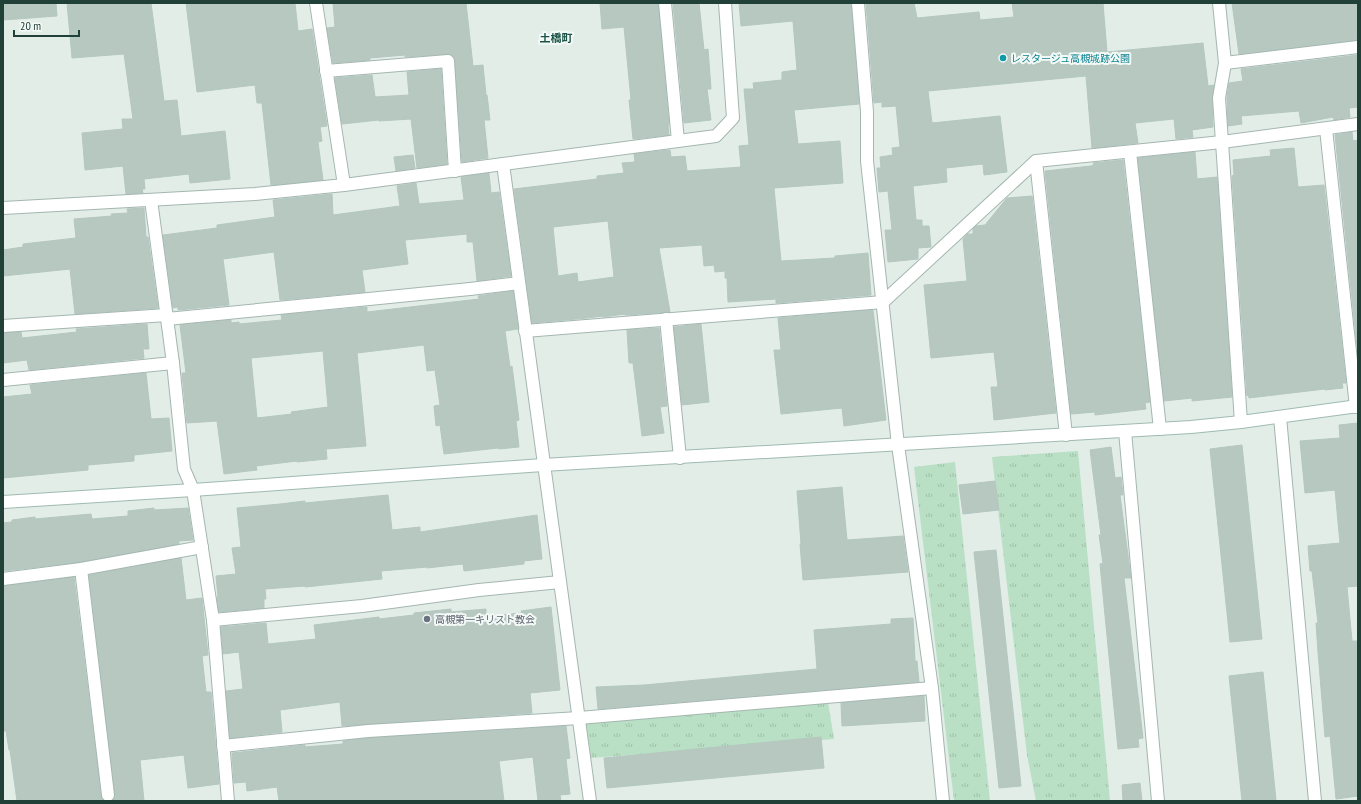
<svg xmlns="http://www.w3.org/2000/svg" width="1361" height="804" font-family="'PT Sans Narrow','Noto Sans JP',sans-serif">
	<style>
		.grass { fill: url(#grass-tufts) }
		.building { fill: #b7c8c1; stroke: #b4c7c0; fill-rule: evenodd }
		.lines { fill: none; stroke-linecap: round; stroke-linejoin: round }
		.lane-casing { stroke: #a4b6b0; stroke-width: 14 }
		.street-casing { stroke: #a4b6b0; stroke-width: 14 }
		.secondary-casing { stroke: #9fbab1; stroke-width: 14 }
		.lane { stroke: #fff; stroke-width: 12 }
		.street { stroke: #fff; stroke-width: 12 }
		.secondary { stroke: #fff; stroke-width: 12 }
		.culture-dot { fill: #0f9aa8; stroke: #f3f9f6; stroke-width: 1.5 }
		.worship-dot { fill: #6b7280; stroke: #f3f9f6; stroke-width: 1.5 }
		.labels { text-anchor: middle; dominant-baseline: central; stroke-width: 4; stroke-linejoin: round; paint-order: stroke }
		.culture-label { font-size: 10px; fill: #0d838f; stroke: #f3f9f6; text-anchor: start }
		.worship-label { font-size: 10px; fill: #5b616d; stroke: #f3f9f6; text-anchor: start }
		.neighbourhood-label { font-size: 11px; font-weight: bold; fill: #1b5446; stroke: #f3f9f6 }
	</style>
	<defs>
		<pattern id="grass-tufts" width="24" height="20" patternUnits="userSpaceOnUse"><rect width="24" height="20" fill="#b9e0c4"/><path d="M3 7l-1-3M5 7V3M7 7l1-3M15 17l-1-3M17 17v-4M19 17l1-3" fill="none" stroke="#9fc1a9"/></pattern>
	</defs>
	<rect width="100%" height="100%" fill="#e2ede8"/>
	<!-- grass -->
	<g class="grass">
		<polygon points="1078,451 1110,801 1036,801 1027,755 992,457"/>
		<polygon points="955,462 990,801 954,801 914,467"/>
		<polygon points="828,702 834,739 591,758 586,724"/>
	</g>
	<!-- building -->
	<g class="building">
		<polygon points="3,3 56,3 57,16 3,20"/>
		<polygon points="67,3 151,3 164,101 177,100 181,136 225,131 230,179 190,183 189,174 144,179 145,189 142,189 143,193 126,194 123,166 85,170 82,133 123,129 122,119 133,119 124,54 72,58"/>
		<polygon points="186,3 295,3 298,31 312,29 327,126 320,127 322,141 318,142 323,180 271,185 262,103 257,103 255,85 197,92"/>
		<polygon points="333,3 466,3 473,66 483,65 486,95 487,95 490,120 484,120 488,158 462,162 455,61 454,57 447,54 405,57 405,55 370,58 370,60 333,63 327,28 335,27"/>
		<polygon points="600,3 658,3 669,125 668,125 669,135 633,139 629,100 631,100 624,27 602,29"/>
		<polygon points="673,3 699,3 704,50 708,49 711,89 707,89 711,120 684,123"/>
		<path d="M739 3H851L859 104 794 110 798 144 840 141 843 183 774 188 781 261 835 258V256L868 253 871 295 776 303V299L728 302 727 278H725V271L715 272 714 265 704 266 702 245 659 248 670 312 625 315V314L603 317V316L587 318 532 323 514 189 597 179V176L624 173 622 163 635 162 634 154 670 150 671 157 685 156 687 171 741 167 739 146 749 145 744 89H754L753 83 782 80V72L797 70 793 21 741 26ZM608 221 614 277 578 282 577 273 558 276 553 227Z"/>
		<polygon points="866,3 914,3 917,18 979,12 980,20 1014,17 1012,3 1103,3 1107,52 1203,43 1208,86 1214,85 1212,98 1213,127 1192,130 1193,137 1176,139 1174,119 1135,123 1138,143 1092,148 1086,76 928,91 932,123 1000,116 1007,172 984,175 983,164 946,168 947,182 913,186 916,220 922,220 922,226 929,226 931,247 918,248 918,259 888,262 885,230 892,230 888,191 879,192 877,168 881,168 880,157 893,155 892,148 900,147 896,106 882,107 882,102 874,103"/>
		<polygon points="1232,3 1358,3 1358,40 1239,54"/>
		<polygon points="1358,55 1358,107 1349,108 1350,117 1334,120 1333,117 1301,123 1299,111 1241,116 1242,124 1228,126 1227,98 1229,83 1243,81 1241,69"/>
		<polygon points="441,69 447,164 417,168 411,119 379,121 379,120 342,124 335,78 372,75 375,97 409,95 407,72"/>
		<polygon points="1352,132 1353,141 1358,140 1358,356 1335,135"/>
		<polygon points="1294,148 1298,187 1324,185 1346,383 1342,383 1343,388 1325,390 1325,389 1249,398 1248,395 1247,396 1232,176 1234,175 1233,160 1271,156 1270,150"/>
		<polygon points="1195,152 1197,179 1217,177 1232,397 1192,401 1192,398 1164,401 1138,158"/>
		<polygon points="413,155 415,168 396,171 394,157"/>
		<polygon points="1123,160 1150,402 1145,403 1146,409 1095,415 1095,412 1071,414 1045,171 1091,166 1094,165 1093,163"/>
		<polygon points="489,173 491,193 499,192 511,276 477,281 473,242 467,242 467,234 405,240 408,264 362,270 365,292 280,300 274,252 223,259 229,305 178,310 178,307 173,308 163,235 217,228 217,225 275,217 273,200 332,194 333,215 400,206 397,186 416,183 419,204 464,200 461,177"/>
		<polygon points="1032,196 1056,413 994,420 991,387 998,387 994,352 931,358 924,285 967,281 963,239 967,234 973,234 973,229 976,226 985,225 1007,198"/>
		<polygon points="144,208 146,237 148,237 158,308 75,314 70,269 3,276 3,250 23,247 23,244 76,238 74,219 112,216 111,214 128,213 127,209"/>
		<path d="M513 291 518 329 505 331 510 367 512 366 519 420 516 421 519 447 499 449 498 448 444 454 440 425 436 426 434 406 440 405 435 370 427 371 424 345 357 353 366 446 326 449 327 459 297 462V461L256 466 257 470 224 474 217 421 187 423 182 373H186L180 325 231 320V323L239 322V324L282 320 281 315 367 307V312L479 299 478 296ZM323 351 328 407 291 412 292 414 257 418 251 358Z"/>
		<polygon points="873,310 886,420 844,426 842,408 781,414 774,350 781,350 778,318"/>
		<polygon points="147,324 149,349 143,349 144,358 29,370 27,360 3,363 3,333 21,332 22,338 77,332 76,329"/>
		<polygon points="701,324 709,402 682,405 674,327"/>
		<polygon points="659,328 667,406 660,407 664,433 642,436 633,363 629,363 627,330"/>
		<polygon points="146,373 151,419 169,418 172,451 134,455 134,461 88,465 88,470 3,478 3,397 32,394 30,385"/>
		<polygon points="1358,423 1358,586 1347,587 1352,641 1358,641 1358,796 1336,799 1330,736 1325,737 1318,652 1316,623 1318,623 1312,571 1310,571 1308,546 1340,543 1335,490 1305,493 1300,441 1340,438 1339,425"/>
		<polygon points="1242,445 1262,639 1230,642 1210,449"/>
		<polygon points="1111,447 1115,478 1121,477 1123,495 1120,495 1131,578 1124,578 1143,738 1138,739 1139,747 1118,749 1100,564 1103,563 1099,535 1101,535 1090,450"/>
		<polygon points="995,481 999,510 963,514 959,485"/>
		<polygon points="842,487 847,540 903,536 908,572 803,580 800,544 801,544 797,491"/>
		<polygon points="388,495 392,530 420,527 420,532 537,515 542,559 524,561 524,564 464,571 463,564 427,568 427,567 381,571 382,579 305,587 305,586 265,589 266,599 264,599 264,608 219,612 217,597 218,597 216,576 236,574 232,548 241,547 237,508 280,504 305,501 305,503"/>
		<polygon points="154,508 154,510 188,508 193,540 179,541 179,544 80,562 3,571 3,523 12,522 12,520 35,517 35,519 91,514 92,519 128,516 128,511"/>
		<polygon points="996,550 1021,786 999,788 974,552"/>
		<polygon points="181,558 186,600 202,598 208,655 202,656 206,692 211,692 219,784 188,788 184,755 140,760 144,801 112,801 115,794 89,575"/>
		<polygon points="74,577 101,796 104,801 17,801 10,750 9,750 6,731 3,731 3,586"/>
		<polygon points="551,607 560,690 530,693 532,713 342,726 340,702 280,710 282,732 230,738 226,691 243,689 239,652 223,654 221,627 266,623 268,644 316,639 314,625 379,617 379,619 414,615 414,613 451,609 451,612 486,609 486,616 522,613 521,611"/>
		<polygon points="913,618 915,661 917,661 919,682 598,709 596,687 644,685 817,669 814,630 891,624 891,619"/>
		<polygon points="1263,672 1276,800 1242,801 1229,676"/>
		<polygon points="924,696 925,721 842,726 841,703"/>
		<polygon points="566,726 570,758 566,759 570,794 560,795 561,801 538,801 533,757 499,761 504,801 279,801 277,787 247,791 246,782 234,783 232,753 305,745 305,747 343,744 343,741 369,738"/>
		<polygon points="821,737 824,768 607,788 604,758"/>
		<polygon points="1140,783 1142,801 1123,801 1122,785"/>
	</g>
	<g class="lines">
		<!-- lane casing -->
		<g class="lane-casing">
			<g id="lane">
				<polyline points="326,71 448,61 455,171"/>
				<polyline points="503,164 590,801"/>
				<polyline points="470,289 519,283"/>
				<polyline points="3,326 167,315"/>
				<polyline points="525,331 883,302"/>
				<polyline points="81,569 108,795"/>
			</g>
		</g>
		<!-- street casing -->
		<g class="street-casing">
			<g id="street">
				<polyline points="316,3 344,185"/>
				<polyline points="665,3 678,141"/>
				<polyline points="858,3 867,112 867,161 898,445 932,688 943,801"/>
				<polyline points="1219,3 1225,63 1219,98 1241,422"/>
				<polyline points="1225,63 1358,47"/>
				<polyline points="1326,129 1356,407"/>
				<polyline points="1130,152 1160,429"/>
				<polyline points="151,200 173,363 184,469 193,490 213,620 228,801"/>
				<polyline points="3,208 255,194 344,185 716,136 733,118 725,3"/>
				<polyline points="883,302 1036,161"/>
				<polyline points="167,319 470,289"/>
				<polyline points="666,319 680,458"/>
				<polyline points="3,380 173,363"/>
				<polyline points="1280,417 1315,801"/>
				<polyline points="1125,431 1158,801"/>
				<polyline points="1066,435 1036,161 1222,142 1358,124"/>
				<polyline points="3,579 81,569 202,547"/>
				<polyline points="213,620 362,606 479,590 560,582"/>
				<polyline points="223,746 368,731 579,718 932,688"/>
			</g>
		</g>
		<!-- secondary casing -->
		<g class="secondary-casing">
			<polyline id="secondary" points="3,502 193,490 543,465 1191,427 1241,422 1358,406"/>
		</g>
		<!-- lane -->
		<use href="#lane" class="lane"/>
		<!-- street -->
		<use href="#street" class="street"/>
		<!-- secondary -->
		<use href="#secondary" class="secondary"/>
	</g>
	<!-- markers -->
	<circle class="culture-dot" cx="1003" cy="58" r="4"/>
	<circle class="worship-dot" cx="427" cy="619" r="4"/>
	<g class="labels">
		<!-- culture labels -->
		<g class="culture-label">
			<text x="1011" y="58">レスタージュ高槻城跡公園</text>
		</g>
		<!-- worship labels -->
		<g class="worship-label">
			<text x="435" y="619">高槻第一キリスト教会</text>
		</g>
		<!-- neighbourhood labels -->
		<g class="neighbourhood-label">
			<text x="556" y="38">土橋町</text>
		</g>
	</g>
	<!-- border -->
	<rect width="1361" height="804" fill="none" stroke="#204038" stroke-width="8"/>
	<!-- scale -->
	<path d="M14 30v6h65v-6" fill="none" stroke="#204038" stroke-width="2"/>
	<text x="20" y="30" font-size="12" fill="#204038" stroke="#f3f9f6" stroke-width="3" paint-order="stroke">20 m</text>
</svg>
